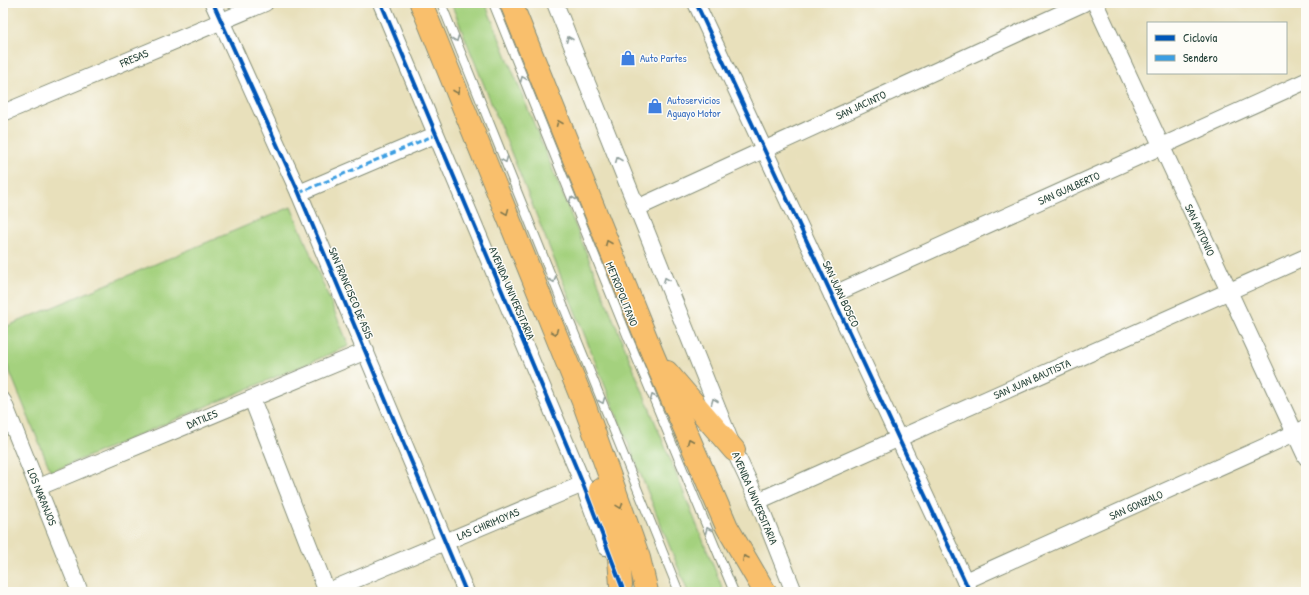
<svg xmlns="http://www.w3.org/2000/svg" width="1309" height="595" font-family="'Patrick Hand',sans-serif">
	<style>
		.green { fill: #a4d17e; stroke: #628759 }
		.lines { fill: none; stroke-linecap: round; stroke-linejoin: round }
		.service-casing { stroke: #848e78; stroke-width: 10 }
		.minor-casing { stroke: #848e78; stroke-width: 18 }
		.primary-casing { stroke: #848e78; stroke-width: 24 }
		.service { stroke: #fff; stroke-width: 8 }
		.minor { stroke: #fff; stroke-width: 16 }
		.primary { stroke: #f9bf6c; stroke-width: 22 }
		.quiet { stroke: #3c9ee2; stroke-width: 3; stroke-dasharray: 6 3; stroke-linecap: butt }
		.cycleway-casing { stroke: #fdfcf7; stroke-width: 6 }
		.cycleway { stroke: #0057b8; stroke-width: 4 }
		.oneway { stroke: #8f9e9a }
		.oneway2 { stroke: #81784d }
		.labels { text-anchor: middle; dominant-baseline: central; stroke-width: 3; stroke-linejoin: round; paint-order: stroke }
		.street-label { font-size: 11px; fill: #1f3d34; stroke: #fdfcf7 }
		.shop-label { font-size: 11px; fill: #366cbe; stroke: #fdfcf7; text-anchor: start }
	</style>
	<rect width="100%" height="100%" fill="#fdfcf7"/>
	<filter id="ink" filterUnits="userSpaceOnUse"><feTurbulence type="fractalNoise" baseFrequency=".025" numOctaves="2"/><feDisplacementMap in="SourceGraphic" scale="8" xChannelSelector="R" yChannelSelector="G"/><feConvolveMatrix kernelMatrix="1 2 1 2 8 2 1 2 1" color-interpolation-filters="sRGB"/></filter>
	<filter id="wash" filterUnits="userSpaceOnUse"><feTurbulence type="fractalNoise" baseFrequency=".012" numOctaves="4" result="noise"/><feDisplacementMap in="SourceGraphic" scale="16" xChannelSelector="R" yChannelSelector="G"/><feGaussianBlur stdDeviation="0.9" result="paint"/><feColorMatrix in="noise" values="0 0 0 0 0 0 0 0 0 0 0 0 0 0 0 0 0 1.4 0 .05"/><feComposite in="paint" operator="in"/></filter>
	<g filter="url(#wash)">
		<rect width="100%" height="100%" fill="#e8e0bb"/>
		<!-- green -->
		<g class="green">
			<polygon points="451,3 485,3 724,592 688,592"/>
			<polygon points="291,207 349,346 51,472 3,355 3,328"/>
		</g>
	</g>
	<g filter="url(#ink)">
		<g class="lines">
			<!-- service casing -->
			<g class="service-casing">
				<g id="service">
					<polyline points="441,3 679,592"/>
					<polyline points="493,3 627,335 734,592"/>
				</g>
			</g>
			<!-- minor casing -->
			<g class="minor-casing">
				<g id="minor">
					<polyline points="213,3 299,193 466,592"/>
					<polyline points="381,3 583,484 606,547"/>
					<polyline points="555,3 734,450 758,501 794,592"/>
					<polyline points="696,3 970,592"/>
					<polyline points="1095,3 1306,457"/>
					<polyline points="3,113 265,3"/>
					<polyline points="299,193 435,135"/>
					<polyline points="637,208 1084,3"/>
					<polyline points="832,295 1306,81"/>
					<polyline points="252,399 327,592"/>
					<polyline points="3,401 80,592"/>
					<polyline points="39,487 366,351"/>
					<polyline points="758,501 1306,257"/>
					<polyline points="965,581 1306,428"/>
					<polyline points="326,592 583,484"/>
				</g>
			</g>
			<!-- primary casing -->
			<g class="primary-casing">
				<g id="primary">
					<polyline points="421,3 584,404 639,558 647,592"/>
					<polyline points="511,3 653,355 727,527 765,592"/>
					<polyline points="667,372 734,450"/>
					<polyline points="600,490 619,558 621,585"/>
				</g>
			</g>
			<!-- service -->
			<use href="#service" class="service"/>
			<!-- minor -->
			<use href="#minor" class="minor"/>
			<!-- primary -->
			<use href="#primary" class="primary"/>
			<!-- quiet -->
			<polyline class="quiet" points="299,193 435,135"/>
			<!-- cycleway casing -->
			<g class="cycleway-casing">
				<g id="cycleway">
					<polyline points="213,3 299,193 466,592"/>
					<polyline points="381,3 583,484 624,592"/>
					<polyline points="696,3 970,592"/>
				</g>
			</g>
			<!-- cycleway -->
			<use href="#cycleway" class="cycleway"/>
		</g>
		<!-- one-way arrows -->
		<defs><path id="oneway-chevron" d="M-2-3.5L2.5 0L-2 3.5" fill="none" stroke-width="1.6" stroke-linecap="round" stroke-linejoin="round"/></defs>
		<g class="oneway">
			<use href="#oneway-chevron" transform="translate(456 39) rotate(68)"/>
			<use href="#oneway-chevron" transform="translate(569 39) rotate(-112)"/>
			<use href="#oneway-chevron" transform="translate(523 79) rotate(-112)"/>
			<use href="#oneway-chevron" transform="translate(505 160) rotate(68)"/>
			<use href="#oneway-chevron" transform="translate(618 160) rotate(-112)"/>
			<use href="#oneway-chevron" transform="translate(572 199) rotate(-112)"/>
			<use href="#oneway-chevron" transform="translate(553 280) rotate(68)"/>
			<use href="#oneway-chevron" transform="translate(666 280) rotate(-112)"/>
			<use href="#oneway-chevron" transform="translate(653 397) rotate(-113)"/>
			<use href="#oneway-chevron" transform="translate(602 401) rotate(68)"/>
			<use href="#oneway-chevron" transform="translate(714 401) rotate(-112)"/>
			<use href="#oneway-chevron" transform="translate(708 530) rotate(-113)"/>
		</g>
		<g class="oneway2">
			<use href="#oneway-chevron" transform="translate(457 91) rotate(68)"/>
			<use href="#oneway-chevron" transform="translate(559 123) rotate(-112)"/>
			<use href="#oneway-chevron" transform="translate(506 212) rotate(68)"/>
			<use href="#oneway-chevron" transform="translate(608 243) rotate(-112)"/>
			<use href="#oneway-chevron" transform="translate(555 332) rotate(68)"/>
			<use href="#oneway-chevron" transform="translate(690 441) rotate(-113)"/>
			<use href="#oneway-chevron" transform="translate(620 506) rotate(70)"/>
			<use href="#oneway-chevron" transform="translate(745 558) rotate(-120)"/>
		</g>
	</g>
	<!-- icons -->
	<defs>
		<g id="shop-bare" transform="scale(1.2)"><path d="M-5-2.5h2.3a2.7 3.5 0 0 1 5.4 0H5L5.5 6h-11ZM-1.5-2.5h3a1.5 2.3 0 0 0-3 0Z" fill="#3f7fe0" stroke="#fdfcf7" stroke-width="2.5" paint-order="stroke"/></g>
	</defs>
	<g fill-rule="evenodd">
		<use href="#shop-bare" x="628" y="58"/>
		<use href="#shop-bare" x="655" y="106"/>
	</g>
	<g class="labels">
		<!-- street labels -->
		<g class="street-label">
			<text transform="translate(134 58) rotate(-23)">FRESAS</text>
			<text transform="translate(861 105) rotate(-25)">SAN JACINTO</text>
			<text transform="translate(1069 188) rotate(-24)">SAN GUALBERTO</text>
			<text transform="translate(1200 230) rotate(65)">SAN ANTONIO</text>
			<text transform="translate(351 293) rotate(67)">SAN FRANCISCO DE ASIS</text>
			<text transform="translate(512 293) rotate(67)">AVENIDA UNIVERSITARIA</text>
			<text transform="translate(622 294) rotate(68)">METROPOLITANO</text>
			<text transform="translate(841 294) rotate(65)">SAN JUAN BOSCO</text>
			<text transform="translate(1032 379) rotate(-24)">SAN JUAN BAUTISTA</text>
			<text transform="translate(202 419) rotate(-23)">DATILES</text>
			<text transform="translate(42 497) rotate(68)">LOS NARANJOS</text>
			<text transform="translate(755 498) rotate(67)">AVENIDA UNIVERSITARIA</text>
			<text transform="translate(1136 505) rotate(-24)">SAN GONZALO</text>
			<text transform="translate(488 524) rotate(-23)">LAS CHIRIMOYAS</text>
		</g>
		<!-- shop labels -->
		<g class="shop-label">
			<text x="640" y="58">Auto Partes</text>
			<text x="667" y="100">Autoservicios<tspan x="667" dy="13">Aguayo Motor</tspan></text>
		</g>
	</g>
	<!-- margin -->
	<rect width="1309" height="595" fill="none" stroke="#fdfcf7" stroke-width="16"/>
	<!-- legend -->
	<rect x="1147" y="22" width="140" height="52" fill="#fdfcf7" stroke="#a4b0a9"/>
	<rect x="1155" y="35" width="20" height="6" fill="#0057b8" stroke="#a4b0a9"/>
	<text x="1183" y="42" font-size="12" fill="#1f3d34">Ciclovía</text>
	<rect x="1155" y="55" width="20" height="6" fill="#3c9ee2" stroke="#a4b0a9"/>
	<text x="1183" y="62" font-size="12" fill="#1f3d34">Sendero</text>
</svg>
